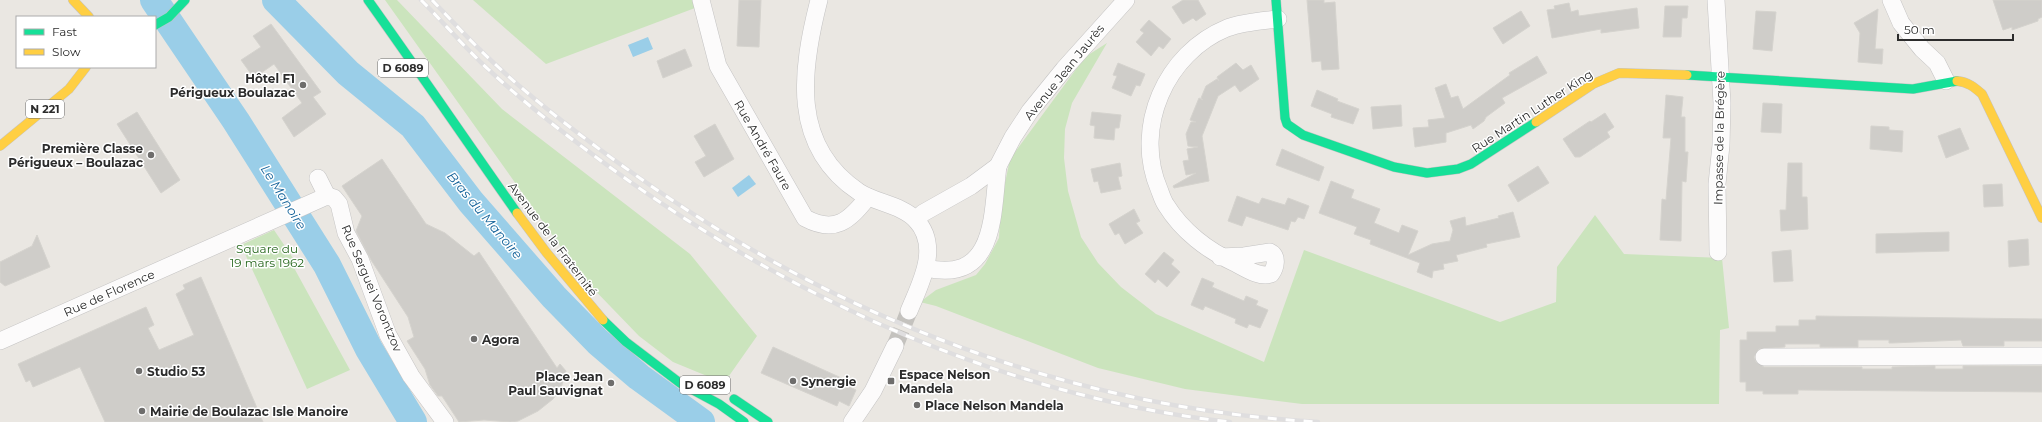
<svg xmlns="http://www.w3.org/2000/svg" width="2042" height="422" font-family="Montserrat,sans-serif">
	<style>
		.green { fill: #cbe4bd }
		.water { fill: #9acee8 }
		.lines { fill: none; stroke-linecap: round; stroke-linejoin: round }
		.river { stroke: #9acee8; stroke-width: 28 }
		.building { fill: #cfcdc9; stroke: #d5d3ce }
		.street-tunnel { stroke: #c4c2be; stroke-width: 17; stroke-dasharray: 17 8; stroke-linecap: butt }
		.street-casing { stroke: #c4c3c3; stroke-width: 18 }
		.fast-casing { stroke: #c4c3c3; stroke-width: 10 }
		.slow-casing { stroke: #c4c3c3; stroke-width: 10 }
		.street { stroke: #fcfbfb; stroke-width: 17 }
		.fast { stroke: #16e098; stroke-width: 9 }
		.slow { stroke: #ffcf43; stroke-width: 9 }
		.rail-casing { stroke: #dfdedf; stroke-width: 4.5 }
		.rail { stroke: #fff; stroke-width: 3; stroke-dasharray: 9; stroke-linecap: butt }
		.poi-dot { fill: #6e6d6c; stroke: #fff; stroke-width: 1.5 }
		.labels { text-anchor: middle; dominant-baseline: central; stroke-width: 3; stroke-linejoin: round; paint-order: stroke }
		.shield { fill: #fff; stroke: #6b6b6b; stroke-width: 1 }
		.shield-label { font-size: 11px; font-weight: bold; fill: #2c2c2c }
		.street-label { font-size: 12px; fill: #2c2c2c; stroke: #fff }
		.poi-label { font-size: 12px; font-weight: bold; fill: #2c2c2c; stroke: #fff; text-anchor: start }
		.park-label { font-size: 12px; fill: #28681e; stroke: #fff }
		.water-label { font-size: 13px; font-style: italic; fill: #136299; stroke: #fff }
	</style>
	<rect width="100%" height="100%" fill="#eae7e2"/>
	<!-- green -->
	<g class="green">
		<polygon points="385,0 397,0 502,109 690,254 757,336 724,383 673,362 639,336 583,278"/>
		<polygon points="473,0 693,0 695,8 546,64"/>
		<polygon points="1107,43 1072,103 1065,129 1064,158 1068,191 1081,237 1098,263 1121,287 1156,314 1264,362 1304,250 1500,322 1556,302 1557,267 1595,215 1624,254 1722,258 1729,328 1720,330 1719,404 1302,404 1185,389 1098,368 936,306 920,302 936,290 976,275 985,264 999,238 1001,202 1010,159 1085,57"/>
		<polygon points="274,230 297,264 293,266 350,370 307,389 241,245"/>
	</g>
	<!-- water -->
	<g class="water">
		<polygon points="648,37 653,49 633,57 628,45"/>
		<polygon points="749,175 756,184 738,197 732,188"/>
	</g>
	<g class="lines">
		<!-- river -->
		<g class="river">
			<polyline points="154,0 236,121 327,265 369,349 413,422"/>
			<polyline points="276,0 348,73 413,126 471,202 554,297 598,342 639,377 701,422"/>
		</g>
	</g>
	<!-- building -->
	<g class="building">
		<polygon points="739,0 761,0 759,47 737,46"/>
		<polygon points="1183,0 1198,0 1206,14 1196,21 1193,18 1183,24 1172,7"/>
		<polygon points="1307,0 1324,0 1324,3 1335,2 1339,69 1322,70 1321,61 1312,62"/>
		<polygon points="1993,0 2042,0 2042,17 2038,19 2038,21 2012,30 2012,27 2003,30"/>
		<polygon points="1569,3 1571,12 1578,10 1579,16 1637,8 1639,28 1601,33 1601,29 1552,38 1547,10 1555,9 1554,6"/>
		<polygon points="1665,6 1688,6 1687,18 1682,18 1681,37 1663,37"/>
		<polygon points="1878,9 1875,49 1883,49 1882,64 1858,62 1860,33 1854,23"/>
		<polygon points="1521,11 1530,26 1503,44 1493,28"/>
		<polygon points="1756,11 1776,12 1772,51 1753,49"/>
		<polygon points="1149,20 1171,39 1163,49 1159,46 1151,56 1136,42 1144,33 1140,30"/>
		<polygon points="271,24 321,92 313,97 326,114 294,137 282,118 302,103 274,64 254,78 241,60 261,47 253,36"/>
		<polygon points="685,49 692,66 663,78 657,61"/>
		<polygon points="1537,56 1547,73 1502,98 1505,103 1486,117 1484,121 1473,129 1471,125 1446,133 1446,142 1415,147 1413,128 1429,127 1428,120 1445,118 1435,88 1446,84 1451,98 1458,96 1463,109 1510,75 1509,73"/>
		<polygon points="1118,63 1145,74 1140,86 1136,85 1131,96 1112,88 1117,76 1113,75"/>
		<polygon points="1236,63 1243,70 1251,65 1259,79 1240,92 1235,85 1218,96 1202,136 1209,181 1174,188 1173,186 1196,173 1186,175 1183,161 1189,160 1187,149 1198,147 1188,146 1186,134 1191,122 1196,122 1190,120 1199,98 1203,100 1201,98 1206,86 1217,79 1219,81 1217,77"/>
		<polygon points="1317,90 1338,99 1337,101 1359,109 1353,124 1331,117 1332,114 1311,106"/>
		<polygon points="1666,95 1683,97 1681,117 1685,117 1685,152 1688,152 1686,182 1682,181 1681,241 1660,240 1662,199 1666,200 1671,138 1663,138"/>
		<polygon points="1763,103 1782,104 1781,133 1761,132"/>
		<polygon points="1401,105 1402,126 1373,129 1371,107"/>
		<polygon points="137,112 180,180 161,193 117,124"/>
		<polygon points="1092,112 1121,115 1119,128 1115,128 1114,140 1094,138 1095,126 1090,125"/>
		<polygon points="1605,113 1614,127 1607,132 1610,137 1580,157 1575,157 1563,139 1590,121 1591,122"/>
		<polygon points="715,124 734,159 704,177 695,162 706,156 694,136"/>
		<polygon points="1871,126 1889,127 1889,130 1903,131 1902,152 1870,149"/>
		<polygon points="1960,128 1969,149 1946,158 1938,136"/>
		<polygon points="1282,149 1324,167 1319,181 1276,165"/>
		<polygon points="382,159 426,224 445,233 474,256 479,252 557,368 560,364 566,371 561,388 553,399 538,411 518,421 510,422 484,420 459,422 442,396 438,396 430,385 425,369 407,341 414,337 408,317 371,260 356,231 362,216 342,186"/>
		<polygon points="1120,163 1122,176 1118,177 1121,189 1101,193 1098,181 1094,182 1091,169"/>
		<polygon points="1788,163 1802,163 1802,197 1807,197 1808,229 1781,231 1780,210 1786,210"/>
		<polygon points="1538,166 1549,183 1518,202 1508,185"/>
		<polygon points="1331,181 1354,190 1351,198 1380,209 1374,223 1399,233 1402,225 1418,231 1408,255 1432,244 1450,241 1453,230 1450,221 1465,217 1466,226 1499,218 1498,216 1513,212 1520,237 1486,244 1487,247 1456,255 1458,261 1443,264 1444,269 1433,271 1432,278 1417,272 1420,263 1370,244 1371,240 1354,234 1357,227 1319,213"/>
		<polygon points="2002,184 2003,206 1984,207 1983,185"/>
		<polygon points="1237,196 1259,204 1262,198 1285,205 1288,198 1309,206 1304,219 1298,217 1295,222 1291,221 1288,230 1246,216 1242,226 1228,221"/>
		<polygon points="1134,209 1140,221 1136,223 1143,233 1125,244 1119,233 1115,235 1109,224"/>
		<polygon points="1949,232 1949,251 1876,253 1876,234"/>
		<polygon points="37,235 50,267 5,286 0,282 0,262 32,246"/>
		<polygon points="2028,239 2029,265 2009,267 2008,241"/>
		<polygon points="1791,250 1793,281 1774,282 1772,252"/>
		<polygon points="1164,252 1174,260 1171,264 1180,272 1167,287 1158,279 1155,283 1145,274"/>
		<polygon points="201,277 263,422 105,422 80,367 33,387 30,380 26,382 18,364 146,307 154,325 148,328 159,350 194,335 176,294 185,289 183,285"/>
		<polygon points="1202,278 1214,283 1212,287 1244,301 1246,296 1258,301 1256,305 1268,310 1260,328 1249,324 1247,328 1235,323 1236,319 1205,306 1203,310 1191,305"/>
		<polygon points="1816,316 2042,319 2042,341 2004,341 2004,346 1963,346 1961,340 1892,343 1889,343 1889,340 1858,340 1858,347 1820,347 1820,344 1785,344 1785,347 1759,349 1754,357 1756,362 1764,367 1862,367 1862,369 1892,369 1892,367 1935,366 1935,369 1963,369 1963,366 2042,366 2042,392 1798,390 1798,394 1763,394 1763,391 1746,391 1746,382 1740,382 1740,340 1747,340 1747,332 1776,332 1776,326 1799,326 1799,320 1816,320"/>
		<polygon points="773,347 848,381 846,385 856,390 849,406 839,401 837,406 761,373"/>
	</g>
	<g class="lines">
		<!-- street-tunnel -->
		<polyline class="street-tunnel" points="895,346 909,311"/>
		<!-- street casing -->
		<g class="street-casing">
			<g id="street">
				<path d="M701 0 718 66 805 218C835 234 849 221 868 197"/>
				<path d="M819 0C801 70 790 146 859 192 876 203 902 205 916 220 941 247 920 284 909 311"/>
				<polyline points="1716,0 1722,103 1721,145 1717,184 1718,252"/>
				<polyline points="1891,0 1901,23 1922,49 1937,63 1946,81"/>
				<polyline points="318,178 327,196"/>
				<polyline points="916,220 923,213 971,186 998,166 1013,137 1030,111 1064,69 1126,0"/>
				<path d="M1220 257 1244 256 1270 252C1278 256 1276 267 1271 274 1259 278 1245 268 1235 263 1208 251 1182 231 1166 205 1163 201 1161 194 1159 189 1133 127 1166 53 1227 28 1243 22 1261 21 1278 19"/>
				<path d="M926 268C997 284 992 213 998 166"/>
				<polyline points="0,341 327,196 334,198 339,204 346,233 360,259 388,335 411,376 445,422"/>
				<polyline points="1764,357 2042,356"/>
				<polyline points="852,422 873,391 895,346"/>
			</g>
		</g>
		<!-- fast casing -->
		<g class="fast-casing">
			<g id="fast">
				<path d="M368 0C418 70 467 142 517 213"/>
				<polyline points="1276,0 1285,118 1287,124 1303,135 1394,167 1427,173 1458,169 1471,164 1536,122"/>
				<polyline points="155,25 169,17 185,0"/>
				<polyline points="1687,75 1913,89 1957,81"/>
				<polyline points="603,320 626,342 680,383 719,404 744,422"/>
				<polyline points="734,399 768,422"/>
			</g>
		</g>
		<!-- slow casing -->
		<g class="slow-casing">
			<g id="slow">
				<polyline points="73,0 89,17"/>
				<path d="M1957 81C1968 82 1974 87 1982 94L2042 218"/>
				<polyline points="1536,122 1593,84 1619,73 1687,75"/>
				<polyline points="0,146 69,89 86,67"/>
				<polyline points="517,213 546,252 603,320"/>
			</g>
		</g>
		<!-- street -->
		<use href="#street" class="street"/>
		<!-- fast -->
		<use href="#fast" class="fast"/>
		<!-- slow -->
		<use href="#slow" class="slow"/>
		<!-- rail casing -->
		<g class="rail-casing">
			<g id="rail">
				<path d="M421 0C444 23 465 48 489 70 533 111 580 146 629 181 805 305 1014 398 1230 422"/>
				<path d="M432 0C453 22 474 45 496 65 539 105 586 140 634 174 835 317 1070 408 1318 422"/>
			</g>
		</g>
		<!-- rail -->
		<use href="#rail" class="rail"/>
	</g>
	<!-- markers -->
	<g class="poi-dot">
		<circle cx="303" cy="85" r="4"/>
		<circle cx="151" cy="155" r="4"/>
		<circle cx="474" cy="339" r="4"/>
		<circle cx="139" cy="371" r="4"/>
		<circle cx="793" cy="381" r="4"/>
		<rect x="887" y="377" width="8" height="8" rx="2"/>
		<circle cx="611" cy="383" r="4"/>
		<circle cx="917" cy="405" r="4"/>
		<circle cx="142" cy="411" r="4"/>
	</g>
	<g class="labels">
		<!-- shield labels -->
		<g class="shield">
			<rect x="378" y="59" width="50" height="18" rx="3"/>
			<rect x="26" y="100" width="38" height="18" rx="3"/>
			<rect x="680" y="376" width="50" height="18" rx="3"/>
		</g>
		<g class="shield-label">
			<text x="403" y="68">D 6089</text>
			<text x="45" y="109">N 221</text>
			<text x="705" y="385">D 6089</text>
		</g>
		<!-- street labels -->
		<g class="street-label">
			<text transform="translate(1064 72) rotate(-51)">Avenue Jean Jaurès</text>
			<text transform="translate(1532 111) rotate(-33)">Rue Martin Luther King</text>
			<text transform="translate(1719 138) rotate(-89)">Impasse de la Brégère</text>
			<text transform="translate(763 145) rotate(60)">Rue André Faure</text>
			<text transform="translate(553 239) rotate(53)">Avenue de la Fraternité</text>
			<text transform="translate(372 288) rotate(67)">Rue Serguei Vorontzov</text>
			<text transform="translate(109 293) rotate(-24)">Rue de Florence</text>
		</g>
		<!-- poi labels -->
		<g class="poi-label">
			<text x="295" y="78" text-anchor="end">Hôtel F1<tspan x="295" dy="14">Périgueux Boulazac</tspan></text>
			<text x="143" y="148" text-anchor="end">Première Classe<tspan x="143" dy="14">Périgueux – Boulazac</tspan></text>
			<text x="482" y="339">Agora</text>
			<text x="147" y="371">Studio 53</text>
			<text x="899" y="374">Espace Nelson<tspan x="899" dy="14">Mandela</tspan></text>
			<text x="603" y="376" text-anchor="end">Place Jean<tspan x="603" dy="14">Paul Sauvignat</tspan></text>
			<text x="801" y="381">Synergie</text>
			<text x="925" y="405">Place Nelson Mandela</text>
			<text x="150" y="411">Mairie de Boulazac Isle Manoire</text>
		</g>
		<!-- park labels -->
		<g class="park-label">
			<text x="267" y="248">Square du<tspan x="267" dy="14">19 mars 1962</tspan></text>
		</g>
		<!-- water labels -->
		<g class="water-label">
			<text transform="translate(284 197) rotate(58)">Le Manoire</text>
			<text transform="translate(485 215) rotate(50)">Bras du Manoire</text>
		</g>
	</g>
	<!-- legend -->
	<rect x="16" y="16" width="140" height="52" fill="#ffffff" stroke="#ababab"/>
	<rect x="24" y="29" width="20" height="6" fill="#16e098" stroke="#ababab"/>
	<text x="52" y="36" font-size="12" fill="#2c2c2c">Fast</text>
	<rect x="24" y="49" width="20" height="6" fill="#ffcf43" stroke="#ababab"/>
	<text x="52" y="56" font-size="12" fill="#2c2c2c">Slow</text>
	<!-- scale -->
	<path d="M1898 34v6h115v-6" fill="none" stroke="#2c2c2c" stroke-width="2"/>
	<text x="1904" y="34" font-size="12" fill="#2c2c2c" stroke="#ffffff" stroke-width="3" paint-order="stroke">50 m</text>
</svg>
